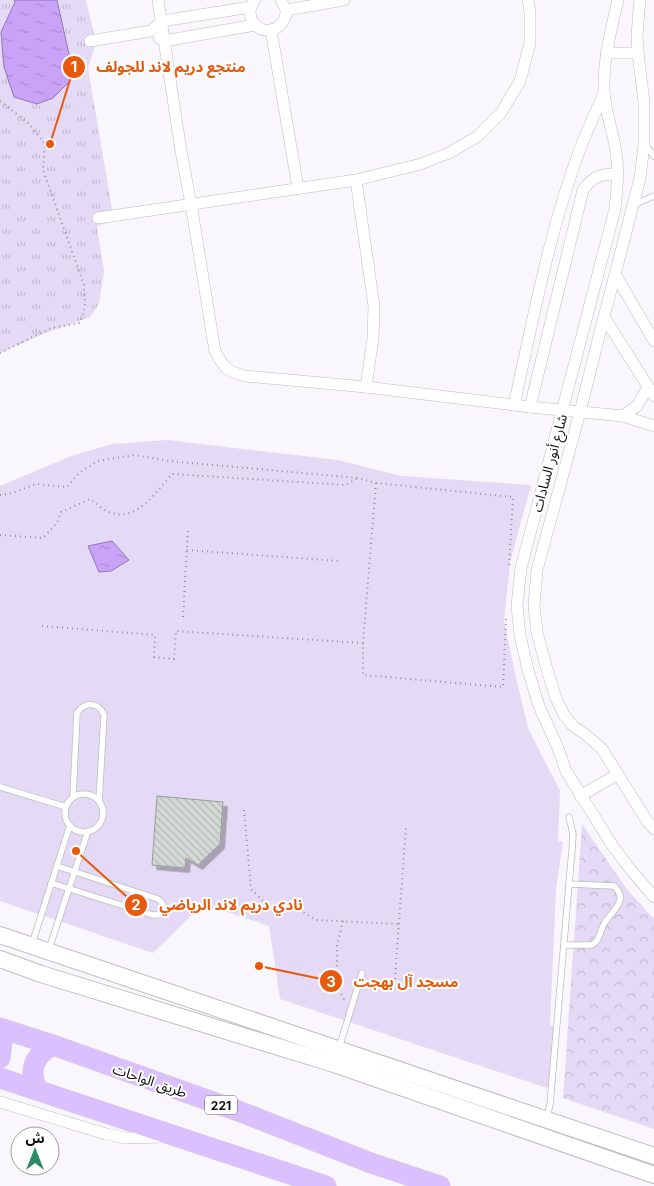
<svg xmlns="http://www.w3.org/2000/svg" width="654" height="1186" font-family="Inter,'Noto Sans Arabic',sans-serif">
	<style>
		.grass { fill: url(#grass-tufts) }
		.park { fill: url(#park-crowns) }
		.pitch { fill: #e5daf6 }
		.water { fill: url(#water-ripples); stroke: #9177b3 }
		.building { fill: url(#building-back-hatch); stroke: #969c99; filter: url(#shadow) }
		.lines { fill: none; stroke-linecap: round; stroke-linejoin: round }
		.lane-casing { stroke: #bebcc1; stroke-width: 7 }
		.street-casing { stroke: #bebcc1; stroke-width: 12 }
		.secondary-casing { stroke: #bebcc1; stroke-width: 18 }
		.highway-casing { stroke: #d4d4d4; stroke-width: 21 }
		.path { stroke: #929094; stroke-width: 2; stroke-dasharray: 1 4; stroke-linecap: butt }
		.lane { stroke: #fff; stroke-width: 5.5 }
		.street { stroke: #fff; stroke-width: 11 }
		.secondary { stroke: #fff; stroke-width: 16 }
		.highway { stroke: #dbc0ff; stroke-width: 20 }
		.labels { text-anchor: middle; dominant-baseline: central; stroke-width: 4; stroke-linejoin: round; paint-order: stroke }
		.shield { fill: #fff; stroke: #575758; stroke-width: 1 }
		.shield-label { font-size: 12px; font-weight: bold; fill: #0f0f11 }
		.street-label { font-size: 14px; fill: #0f0f11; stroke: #fff }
		.leader { fill: none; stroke: #e8590c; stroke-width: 2 }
		.callout-dot { fill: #e8590c; stroke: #fff; stroke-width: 2 }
		.mark-label { font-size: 15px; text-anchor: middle; font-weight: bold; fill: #fff }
		.callout-label { font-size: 15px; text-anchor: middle; font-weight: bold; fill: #e8590c; stroke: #fff; stroke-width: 4; stroke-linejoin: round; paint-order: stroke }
	</style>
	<defs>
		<pattern id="grass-tufts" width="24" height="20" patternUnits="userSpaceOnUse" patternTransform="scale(1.25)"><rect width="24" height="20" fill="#e5daf6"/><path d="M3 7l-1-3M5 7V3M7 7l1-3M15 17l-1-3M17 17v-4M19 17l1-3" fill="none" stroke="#c3bad2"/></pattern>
		<pattern id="park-crowns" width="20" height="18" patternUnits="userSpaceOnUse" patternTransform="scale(1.25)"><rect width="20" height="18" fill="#e5daf6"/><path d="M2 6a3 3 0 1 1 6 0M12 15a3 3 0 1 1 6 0" fill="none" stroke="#c3bad2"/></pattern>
		<pattern id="water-ripples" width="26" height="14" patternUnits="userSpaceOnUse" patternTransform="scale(1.25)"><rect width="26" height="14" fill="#c9a3f8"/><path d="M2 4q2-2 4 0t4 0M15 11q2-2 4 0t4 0" fill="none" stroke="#ab8bd4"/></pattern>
		<pattern id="building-back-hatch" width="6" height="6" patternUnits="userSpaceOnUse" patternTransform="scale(1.25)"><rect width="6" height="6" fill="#d3d9d5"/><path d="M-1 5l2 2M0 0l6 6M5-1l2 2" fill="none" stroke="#b4b9b6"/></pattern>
		<filter id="shadow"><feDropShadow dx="4.5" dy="4.5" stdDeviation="0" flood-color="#0004"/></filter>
	</defs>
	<rect width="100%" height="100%" fill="#f9f6fc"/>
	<!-- grass -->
	<polygon class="grass" points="0,0 86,0 96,43 88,68 114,221 97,226 104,271 99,304 90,317 41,335 0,353"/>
	<!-- park -->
	<polygon class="park" points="582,824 626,888 654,919 654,1129 563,1098"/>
	<!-- pitch -->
	<polygon class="pitch" points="167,440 338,460 401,476 531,485 510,563 504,621 515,673 528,728 560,791 558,841 563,842 556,889 550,1026 558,1027 555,1088 548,1085 547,1088 280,999 269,926 203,904 153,953 0,901 0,486 74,455 112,444"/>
	<!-- water -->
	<g class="water">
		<polygon points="14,0 57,0 74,77 53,98 37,104 14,97 4,67 1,32 15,2"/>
		<polygon points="112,541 129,560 111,571 99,572 88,546"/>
	</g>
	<!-- building -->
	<polygon class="building" points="157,796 223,802 220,844 198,865 186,858 185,868 152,865"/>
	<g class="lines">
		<!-- lane casing -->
		<g class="lane-casing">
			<g id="lane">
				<polyline points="646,146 654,156"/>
				<polyline points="634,205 642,201 654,196"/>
				<polyline points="0,787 66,807"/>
				<circle cx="84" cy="813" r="19"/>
				<path d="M73 797 77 713C85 701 99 702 104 715L99 801"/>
				<path d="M51 883 153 915C164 916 167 905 158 899L57 866"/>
				<polyline points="32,944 70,825"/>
				<path d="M564 945H592C600 940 599 934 603 926 609 912 631 902 614 886L569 884"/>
				<polyline points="49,949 88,831"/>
				<polyline points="339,1048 362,973"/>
				<polyline points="547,1117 550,1104 572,850 573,834 569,817"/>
			</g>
		</g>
		<!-- street casing -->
		<g class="street-casing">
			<g id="street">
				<path d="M158 0 181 151 191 204 215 351C224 368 226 371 245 376L366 387 530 407 623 416 654 426"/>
				<path d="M255 0C254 2 251 6 251 7 247 19 257 32 270 30 279 29 287 20 286 10 285 7 282 3 281 0"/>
				<path d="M618 0C611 30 603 60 604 91 605 112 613 131 616 152 619 172 617 188 615 209L521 568 517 605 520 635 528 670 539 706 558 748 566 771 612 845 630 869 654 897"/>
				<polyline points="640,0 638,22 637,37 638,53 644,102 644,145 640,178 604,317 580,412 537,570 534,606 537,632 546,666 556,698 564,715 573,726 585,734 602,749 647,821 654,829"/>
				<polyline points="286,10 344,0"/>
				<polyline points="271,30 298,188"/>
				<polyline points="159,38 164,41 255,25"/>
				<polyline points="90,41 151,31 162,21 251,7"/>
				<polyline points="606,53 638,53"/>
				<polyline points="356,180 374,306 373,338 366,387"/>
				<polyline points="98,218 356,180 421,164 449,153 478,136 501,113 520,81 530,43 530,12 528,0"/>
				<polyline points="615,274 654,341"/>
				<polyline points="604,317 654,396"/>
				<path d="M514 405C533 320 549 232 580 149 587 130 596 112 604 93"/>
				<path d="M530 407 583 190C593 176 601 174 618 174"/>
				<polyline points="623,416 637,406 648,387"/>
				<polyline points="580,796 618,774"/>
				<polyline points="0,1102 106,1134 125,1138 163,1137"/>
			</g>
		</g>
		<!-- secondary casing -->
		<g class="secondary-casing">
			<g id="secondary">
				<polyline points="0,935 654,1156"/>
				<polyline points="0,959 41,974 334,1064 654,1175"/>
			</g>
		</g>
		<!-- highway casing -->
		<g class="highway-casing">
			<g id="highway">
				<polyline points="0,1028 53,1045 241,1112 371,1163 440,1186"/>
				<polyline points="0,1033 2,1044 0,1058"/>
				<polyline points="0,1078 326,1186"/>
				<path d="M38 1090C28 1071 33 1056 53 1045"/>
			</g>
		</g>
		<!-- path -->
		<g class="path">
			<polyline points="0,101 28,123 45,144 43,170 84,285 85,307 80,323 51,328 0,353"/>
			<polyline points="376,483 363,643 363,675 503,687 506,618"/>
			<polyline points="0,495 12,493 36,484 67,487 79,473 98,461 134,455 169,461 358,478 376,483 513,497 509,566"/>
			<path d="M0 535 43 538 57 523 61 512 90 499C96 503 101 508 107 511 135 525 155 493 172 474L345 485 358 478"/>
			<polyline points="187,550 339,561"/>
			<polyline points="183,617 188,528"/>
			<polyline points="42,626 155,635 154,657 174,659 176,631 363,643"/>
			<polyline points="244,810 251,889 268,906 300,910 316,920 399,924"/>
			<polyline points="343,921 337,946 337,986 345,1001"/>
			<polyline points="395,979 406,826"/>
		</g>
		<!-- lane -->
		<use href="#lane" class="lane"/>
		<!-- street -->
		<use href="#street" class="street"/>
		<!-- secondary -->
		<use href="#secondary" class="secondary"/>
		<!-- highway -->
		<use href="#highway" class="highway"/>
	</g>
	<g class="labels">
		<!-- shield labels -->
		<rect class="shield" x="205" y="1095.5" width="32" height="19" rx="4"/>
		<g class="shield-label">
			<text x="221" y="1105">221</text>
		</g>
		<!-- street labels -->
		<g class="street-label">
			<text transform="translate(549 463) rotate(-75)">شارع أنور السادات</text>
			<text transform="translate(150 1080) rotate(19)">طريق الواحات</text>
		</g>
	</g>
	<!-- callouts -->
	<path class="leader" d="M50 144L74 67M76 851L136 905M259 966L331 981"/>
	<g class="callout-dot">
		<circle cx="50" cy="144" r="5"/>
		<circle cx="76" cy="851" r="5"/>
		<circle cx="259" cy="966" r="5"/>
		<circle cx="74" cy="67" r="12"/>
		<circle cx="136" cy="905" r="12"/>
		<circle cx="331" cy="981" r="12"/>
	</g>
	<g class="mark-label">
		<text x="74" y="72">1</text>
		<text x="136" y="910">2</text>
		<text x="331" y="987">3</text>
	</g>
	<g class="callout-label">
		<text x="171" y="72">منتجع دريم لاند للجولف</text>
		<text x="231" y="910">نادي دريم لاند الرياضي</text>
		<text x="406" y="987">مسجد آل بهجت</text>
	</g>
	<!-- north arrow -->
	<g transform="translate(35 1151)"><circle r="24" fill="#ffffff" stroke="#9f9fa0"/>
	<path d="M0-4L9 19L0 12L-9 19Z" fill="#2a8b65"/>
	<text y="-8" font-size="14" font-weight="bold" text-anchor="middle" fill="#0f0f11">ش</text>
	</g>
</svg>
